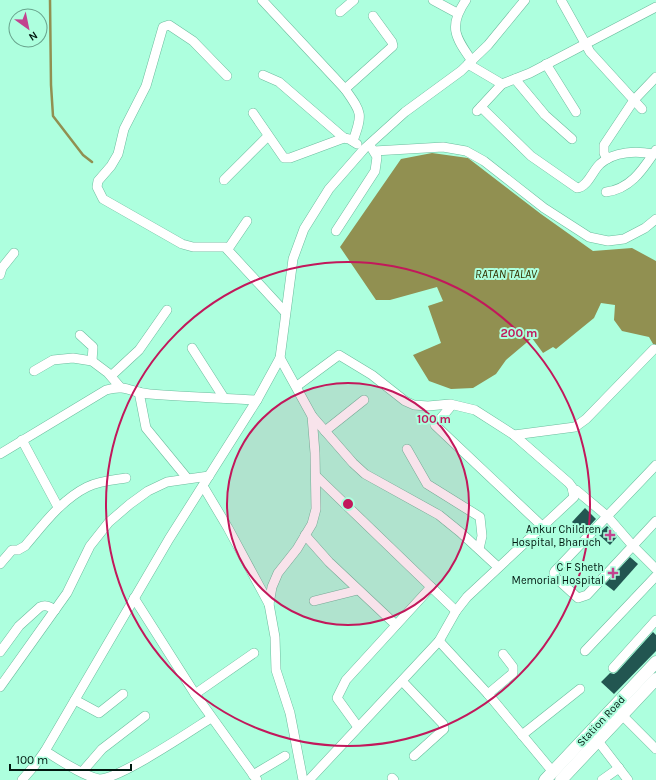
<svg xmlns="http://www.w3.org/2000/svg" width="656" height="780" font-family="Karla,sans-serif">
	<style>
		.water { fill: #919051 }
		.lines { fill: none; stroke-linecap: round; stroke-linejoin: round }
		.stream { stroke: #919051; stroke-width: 2.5 }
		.building { fill: #225651 }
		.minor-casing { stroke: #6cbd9e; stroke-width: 10 }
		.major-casing { stroke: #6cbd9e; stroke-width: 13 }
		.minor { stroke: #fff; stroke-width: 9 }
		.major { stroke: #fff; stroke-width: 12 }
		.ring { fill: none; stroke: #c2185b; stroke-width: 2 }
		.poi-dot { fill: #c2438f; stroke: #adffde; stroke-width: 1.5 }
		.labels { text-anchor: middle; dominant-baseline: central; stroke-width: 4; stroke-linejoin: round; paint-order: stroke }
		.poi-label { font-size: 11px; fill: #011810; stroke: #adffde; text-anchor: end }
		.street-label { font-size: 11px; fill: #011810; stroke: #adffde }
		.water-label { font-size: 12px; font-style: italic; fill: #343200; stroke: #adffde }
		.centre { fill: #c2185b; stroke: #adffde; stroke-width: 2 }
		.ring-label { font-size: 12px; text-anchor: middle; font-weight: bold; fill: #c2185b; stroke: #adffde; stroke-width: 4; stroke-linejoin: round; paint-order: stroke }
	</style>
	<rect width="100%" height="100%" fill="#adffde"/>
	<!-- water -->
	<polygon class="water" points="432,153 468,158 541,214 593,251 632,248 656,261 656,349 649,337 622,331 614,320 615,305 601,303 594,318 556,349 553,347 543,353 532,338 506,360 496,374 473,388 451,389 429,381 413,355 441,343 428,306 443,301 437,287 390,300 376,300 340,247 401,159"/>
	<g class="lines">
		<!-- stream -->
		<polyline class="stream" points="50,0 51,85 53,116 83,155 92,162"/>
	</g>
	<!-- building -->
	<g class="building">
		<polygon points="585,508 596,519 583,533 572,522"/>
		<polygon points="607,526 617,537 610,545 598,534"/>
		<polygon points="630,557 638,564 614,591 605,584"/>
		<polygon points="653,632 656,635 656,651 614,694 601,682 610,673 614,674 617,672"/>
	</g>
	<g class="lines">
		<!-- minor casing -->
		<g class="minor-casing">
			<g id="minor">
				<path d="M262 0 345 89C362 113 363 113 353 141"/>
				<polyline points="433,0 457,13"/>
				<path d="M466 0C448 26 455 37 472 61"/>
				<polyline points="561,0 590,52 642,109"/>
				<polyline points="340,12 354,0"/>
				<polyline points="468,64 502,84"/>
				<polyline points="546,64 576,112"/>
				<polyline points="263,75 279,82 344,138"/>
				<polyline points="227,76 193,41 169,25 163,27 146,86 124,129 118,154 111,166 98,181 97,187 103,199 182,244 193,247 225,247 285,312"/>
				<polyline points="515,79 545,115 572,139"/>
				<polyline points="345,89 393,46 392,42 373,16"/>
				<path d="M481 107 531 156 577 188C587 188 593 170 600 164 614 151 637 151 653 154"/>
				<polyline points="477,111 502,84 530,73 656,7"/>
				<polyline points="253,113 284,158 290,158 344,138 349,139 357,144"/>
				<polyline points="374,151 443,147 466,151 484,161 544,208 589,237 608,241 624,239 645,228 656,219"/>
				<polyline points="607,159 604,153 604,145 634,100 656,77"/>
				<polyline points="224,180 268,136"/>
				<path d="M606 192C631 189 643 169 656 150"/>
				<polyline points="336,231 375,171 377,157 371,147"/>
				<polyline points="228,249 247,221"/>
				<polyline points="0,275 2,268 14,253"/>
				<polyline points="80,335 93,347 92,361"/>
				<polyline points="192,348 224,398"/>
				<polyline points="280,358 312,416 315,453 316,509 312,524 297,549 278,573 272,587 269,604 275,637 276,670 290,713 303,780"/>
				<polyline points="34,371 53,360 73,358 92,361 108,373 120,387"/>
				<polyline points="111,376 139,350 167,310"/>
				<polyline points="297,386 339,355 372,375 405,401 414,405 428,406 450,404 475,410 514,435 569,483 572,487 574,497 467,597 456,611 439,641 309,780"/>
				<polyline points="139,392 146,428 187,478"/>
				<polyline points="452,405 435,425 542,526"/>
				<polyline points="312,416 353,463 365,474 439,515 460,532 498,567"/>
				<polyline points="325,431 364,400"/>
				<polyline points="514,435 575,427 586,419 654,349"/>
				<polyline points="22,440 58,507"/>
				<polyline points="407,449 427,484 480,517 482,536 479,549"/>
				<path d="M0 454 106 390C127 384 131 393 150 394 186 397 222 398 257 400"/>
				<polyline points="656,465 555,571 554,573 555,577 578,598 587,595 656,521"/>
				<polyline points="316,476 456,611"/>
				<polyline points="203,486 228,528 269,604"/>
				<polyline points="573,491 576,490 607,516 633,546 656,569"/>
				<polyline points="305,535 329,562 396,625"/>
				<path d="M0 564 12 550H18L25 546C43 525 61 500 87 487 99 481 113 480 126 478"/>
				<polyline points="134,598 195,694 257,780"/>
				<polyline points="314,601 358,590"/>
				<polyline points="439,641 488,694 553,772"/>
				<polyline points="585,651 656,576"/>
				<path d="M0 652 19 626 40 607C46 604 50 607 55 610"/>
				<polyline points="613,668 656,620"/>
				<polyline points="402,681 443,724 444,729 414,756"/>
				<polyline points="0,687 67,593 90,546 109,522 130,504 148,491 167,482 209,476"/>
				<polyline points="195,694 254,653"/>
				<polyline points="488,694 513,673 513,667 503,654"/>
				<polyline points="75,700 99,713 123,694"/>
				<polyline points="618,711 656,749"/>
				<polyline points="358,727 337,698 346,680 431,587"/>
				<polyline points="522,735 580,689"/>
				<polyline points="598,741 628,780"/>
				<path d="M45 751C60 760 83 776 99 779 118 780 192 730 211 718"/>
				<polyline points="82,772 102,749 145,716"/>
				<polyline points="253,775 285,756"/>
				<polyline points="392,778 394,780"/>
				<polyline points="22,780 35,765 45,751 169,539 257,400 280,358 293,259 304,229 329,189 364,149 405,112 461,71 488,45 525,0"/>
				<polyline points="602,780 619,768"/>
			</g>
		</g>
		<!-- major casing -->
		<g class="major-casing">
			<g id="major">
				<polyline points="545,780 656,662"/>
				<polyline points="561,780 656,679"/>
			</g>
		</g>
		<!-- minor -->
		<use href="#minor" class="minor"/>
		<!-- major -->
		<use href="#major" class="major"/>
	</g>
	<!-- distance rings -->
	<circle cx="348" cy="504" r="121" fill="#c2185b" fill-opacity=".12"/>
	<g class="ring">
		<circle cx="348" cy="504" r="121"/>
		<circle cx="348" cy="504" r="242"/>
	</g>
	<!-- markers -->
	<g class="poi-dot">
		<path d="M608 529h4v4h4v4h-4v4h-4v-4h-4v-4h4z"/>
		<path d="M611 567h4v4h4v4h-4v4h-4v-4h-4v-4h4z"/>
	</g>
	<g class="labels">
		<!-- poi labels -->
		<g class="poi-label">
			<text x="601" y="529">Ankur Children<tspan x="601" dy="13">Hospital, Bharuch</tspan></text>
			<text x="604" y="567">C F Sheth<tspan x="604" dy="13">Memorial Hospital</tspan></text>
		</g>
		<!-- street labels -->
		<g class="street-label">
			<text transform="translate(601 721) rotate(-47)">Station Road</text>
		</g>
		<!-- water labels -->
		<g class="water-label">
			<text x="506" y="274">RATAN TALAV</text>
		</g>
	</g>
	<circle cx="348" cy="504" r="6" class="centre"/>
	<g class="ring-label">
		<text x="519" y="337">200 m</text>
		<text x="434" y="423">100 m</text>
	</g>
	<!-- north arrow -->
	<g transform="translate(28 28) rotate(147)"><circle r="19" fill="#adffde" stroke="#68a38c"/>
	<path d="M0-3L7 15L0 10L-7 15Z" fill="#c2438f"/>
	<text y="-6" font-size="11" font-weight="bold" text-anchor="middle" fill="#011810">N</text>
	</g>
	<!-- scale -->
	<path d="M10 764v6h121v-6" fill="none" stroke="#011810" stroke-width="2"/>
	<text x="16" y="764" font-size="12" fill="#011810" stroke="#adffde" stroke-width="3" paint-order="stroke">100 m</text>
</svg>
